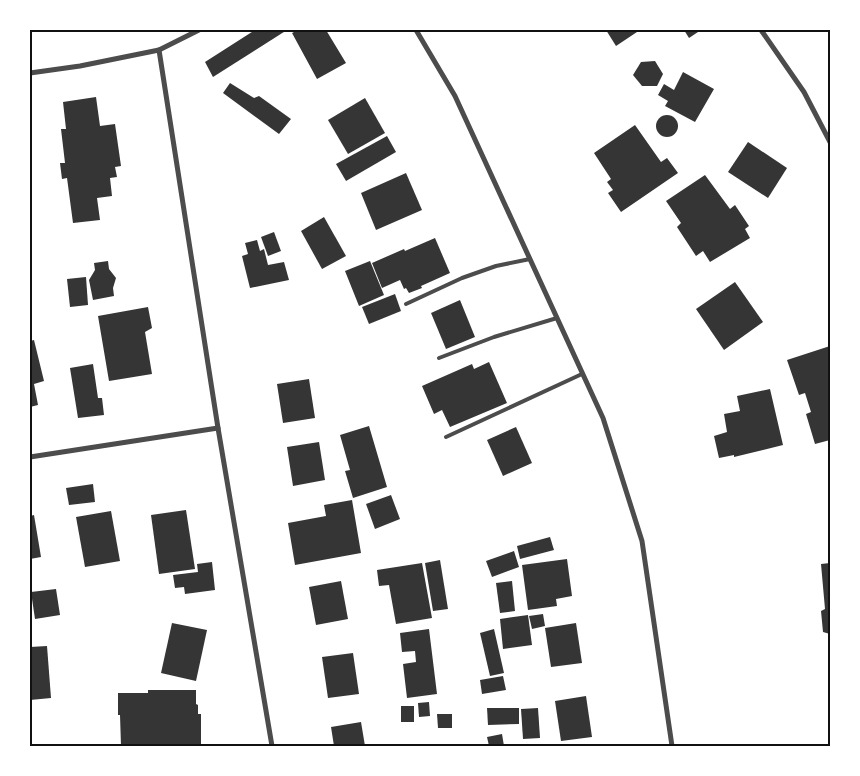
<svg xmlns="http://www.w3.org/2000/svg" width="860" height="776" font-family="'PT Sans',sans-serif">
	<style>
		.building { fill: #353535 }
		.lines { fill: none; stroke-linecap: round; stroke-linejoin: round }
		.service { stroke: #4c4c4c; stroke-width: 4 }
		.minor { stroke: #4c4c4c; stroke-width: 5 }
		.neatline { fill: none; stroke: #111; stroke-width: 2 }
	</style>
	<rect width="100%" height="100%" fill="#fff"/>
	<!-- building -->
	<g class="building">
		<polygon points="255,30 287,30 213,77 205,62"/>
		<polygon points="298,30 320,31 326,30 346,63 317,79 292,33"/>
		<polygon points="606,30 640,30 616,46"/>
		<polygon points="684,30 701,30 689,38"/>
		<polygon points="655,61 663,74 657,86 642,86 633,75 641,62"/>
		<polygon points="683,72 714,89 695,122 665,106 668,101 658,95 664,84 674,90"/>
		<polygon points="230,83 254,98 259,96 291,119 279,134 223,93"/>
		<polygon points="96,97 100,126 115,124 121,166 115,167 117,177 110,178 112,196 97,198 100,220 73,223 67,178 62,179 60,163 65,163 61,129 66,129 63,102"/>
		<polygon points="365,98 385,133 348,154 328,120"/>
		<circle cx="667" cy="126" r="11"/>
		<polygon points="635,125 661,162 667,158 678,173 621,212 608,193 613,190 607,182 611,179 594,153"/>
		<polygon points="387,136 396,152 346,181 336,164"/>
		<polygon points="748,142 787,168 768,198 728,172"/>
		<polygon points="406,173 422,210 376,230 361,193"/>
		<polygon points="705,175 730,209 735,205 749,226 745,229 750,238 710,262 703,251 696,256 677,227 681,223 666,201"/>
		<polygon points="324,217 346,256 322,269 301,231"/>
		<polygon points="274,232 281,251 268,256 261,237"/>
		<polygon points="435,238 450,273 421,286 422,288 409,293 406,288 404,289 400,280 382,288 372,263 404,249 405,251"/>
		<polygon points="257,240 260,251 264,249 268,265 284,262 289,280 250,288 242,256 248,254 245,243"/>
		<polygon points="108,261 109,269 116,278 113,288 114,296 93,300 89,280 95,270 94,263"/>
		<polygon points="370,261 384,295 359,306 345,271"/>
		<polygon points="86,277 88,305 70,307 67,279"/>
		<polygon points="735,282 763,322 724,350 696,309"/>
		<polygon points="395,294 401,311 369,324 362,307"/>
		<polygon points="460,300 475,337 446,349 431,313"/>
		<polygon points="148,307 152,328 145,332 152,374 109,381 98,316"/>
		<polygon points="34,340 44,381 34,384 38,405 30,407 30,341"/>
		<polygon points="830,346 830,440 815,444 806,414 811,412 805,393 799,395 787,360"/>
		<polygon points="489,362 507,403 450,427 442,410 434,414 422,386 472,364 474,369"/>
		<polygon points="93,364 98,398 102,398 104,415 78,418 70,368"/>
		<polygon points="309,379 315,418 283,423 277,384"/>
		<polygon points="770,389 783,445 734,457 734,455 719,458 714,436 727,432 724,414 740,411 737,396"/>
		<polygon points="369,426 387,487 353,498 345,471 350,470 340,435"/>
		<polygon points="516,427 532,463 503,476 487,440"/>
		<polygon points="319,442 325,480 293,486 287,447"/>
		<polygon points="93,484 95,502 69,505 66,488"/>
		<polygon points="391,495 400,519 375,529 366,504"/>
		<polygon points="352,500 361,553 295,565 288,523 326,516 324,505"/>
		<polygon points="186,510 195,569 159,574 151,515"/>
		<polygon points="111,511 120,561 85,567 76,517"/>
		<polygon points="34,515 41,557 30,559 30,516"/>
		<polygon points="550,537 554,550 520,559 517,546"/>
		<polygon points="514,551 519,567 492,577 486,561"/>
		<polygon points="567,559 572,596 556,599 557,606 528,610 522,565"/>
		<polygon points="440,560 448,609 433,611 425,563"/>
		<polygon points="212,562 215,590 185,594 184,587 175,588 173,575 198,572 197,564"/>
		<polygon points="422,563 432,618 396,624 389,585 379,586 377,570"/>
		<polygon points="830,563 830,634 823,632 821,611 825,609 821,564"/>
		<polygon points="341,581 348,619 316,625 309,587"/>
		<polygon points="512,581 515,611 500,613 496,583"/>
		<polygon points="56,589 60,615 35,619 31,592"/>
		<polygon points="543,614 545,626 532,629 529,616"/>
		<polygon points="528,615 532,645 503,649 500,619"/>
		<polygon points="172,623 207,630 196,681 161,673"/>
		<polygon points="576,623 582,663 551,667 545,628"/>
		<polygon points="429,629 437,694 407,698 403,664 416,662 415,651 402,652 400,633"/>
		<polygon points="494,629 504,673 490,676 480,633"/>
		<polygon points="47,646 51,698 30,700 30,647"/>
		<polygon points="353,653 359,694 328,698 322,657"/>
		<polygon points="503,676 506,690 482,694 480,680"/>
		<polygon points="148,690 196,690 196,704 198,705 198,714 201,714 201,746 121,746 120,715 118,715 118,693 148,693"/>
		<polygon points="586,696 592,737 561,741 555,701"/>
		<polygon points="429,702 430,716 419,717 418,703"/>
		<rect x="401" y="706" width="13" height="16"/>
		<polygon points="487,708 519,708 519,724 488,725"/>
		<polygon points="538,708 540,738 523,739 521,709"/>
		<polygon points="437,714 452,714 452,728 438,728"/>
		<polygon points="361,722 365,746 334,746 331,727"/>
		<polygon points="502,734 504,746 489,746 487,737"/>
	</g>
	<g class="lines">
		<!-- service -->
		<g class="service">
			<polyline points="406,304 462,278 496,266 530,259"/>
			<polyline points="439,358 494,337 557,318"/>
			<polyline points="446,437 582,374"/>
		</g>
		<!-- minor -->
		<g class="minor">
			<polyline points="199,30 159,50 218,428 272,746"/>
			<polyline points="416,30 455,96 603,418 642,541 672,746"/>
			<polyline points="761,30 804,92 830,142"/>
			<polyline points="30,73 80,66 159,50"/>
			<polyline points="30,457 218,428"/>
		</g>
	</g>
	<!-- border -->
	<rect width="860" height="776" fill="none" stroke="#ffffff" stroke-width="62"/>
	<rect x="31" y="31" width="798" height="714" class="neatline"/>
</svg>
